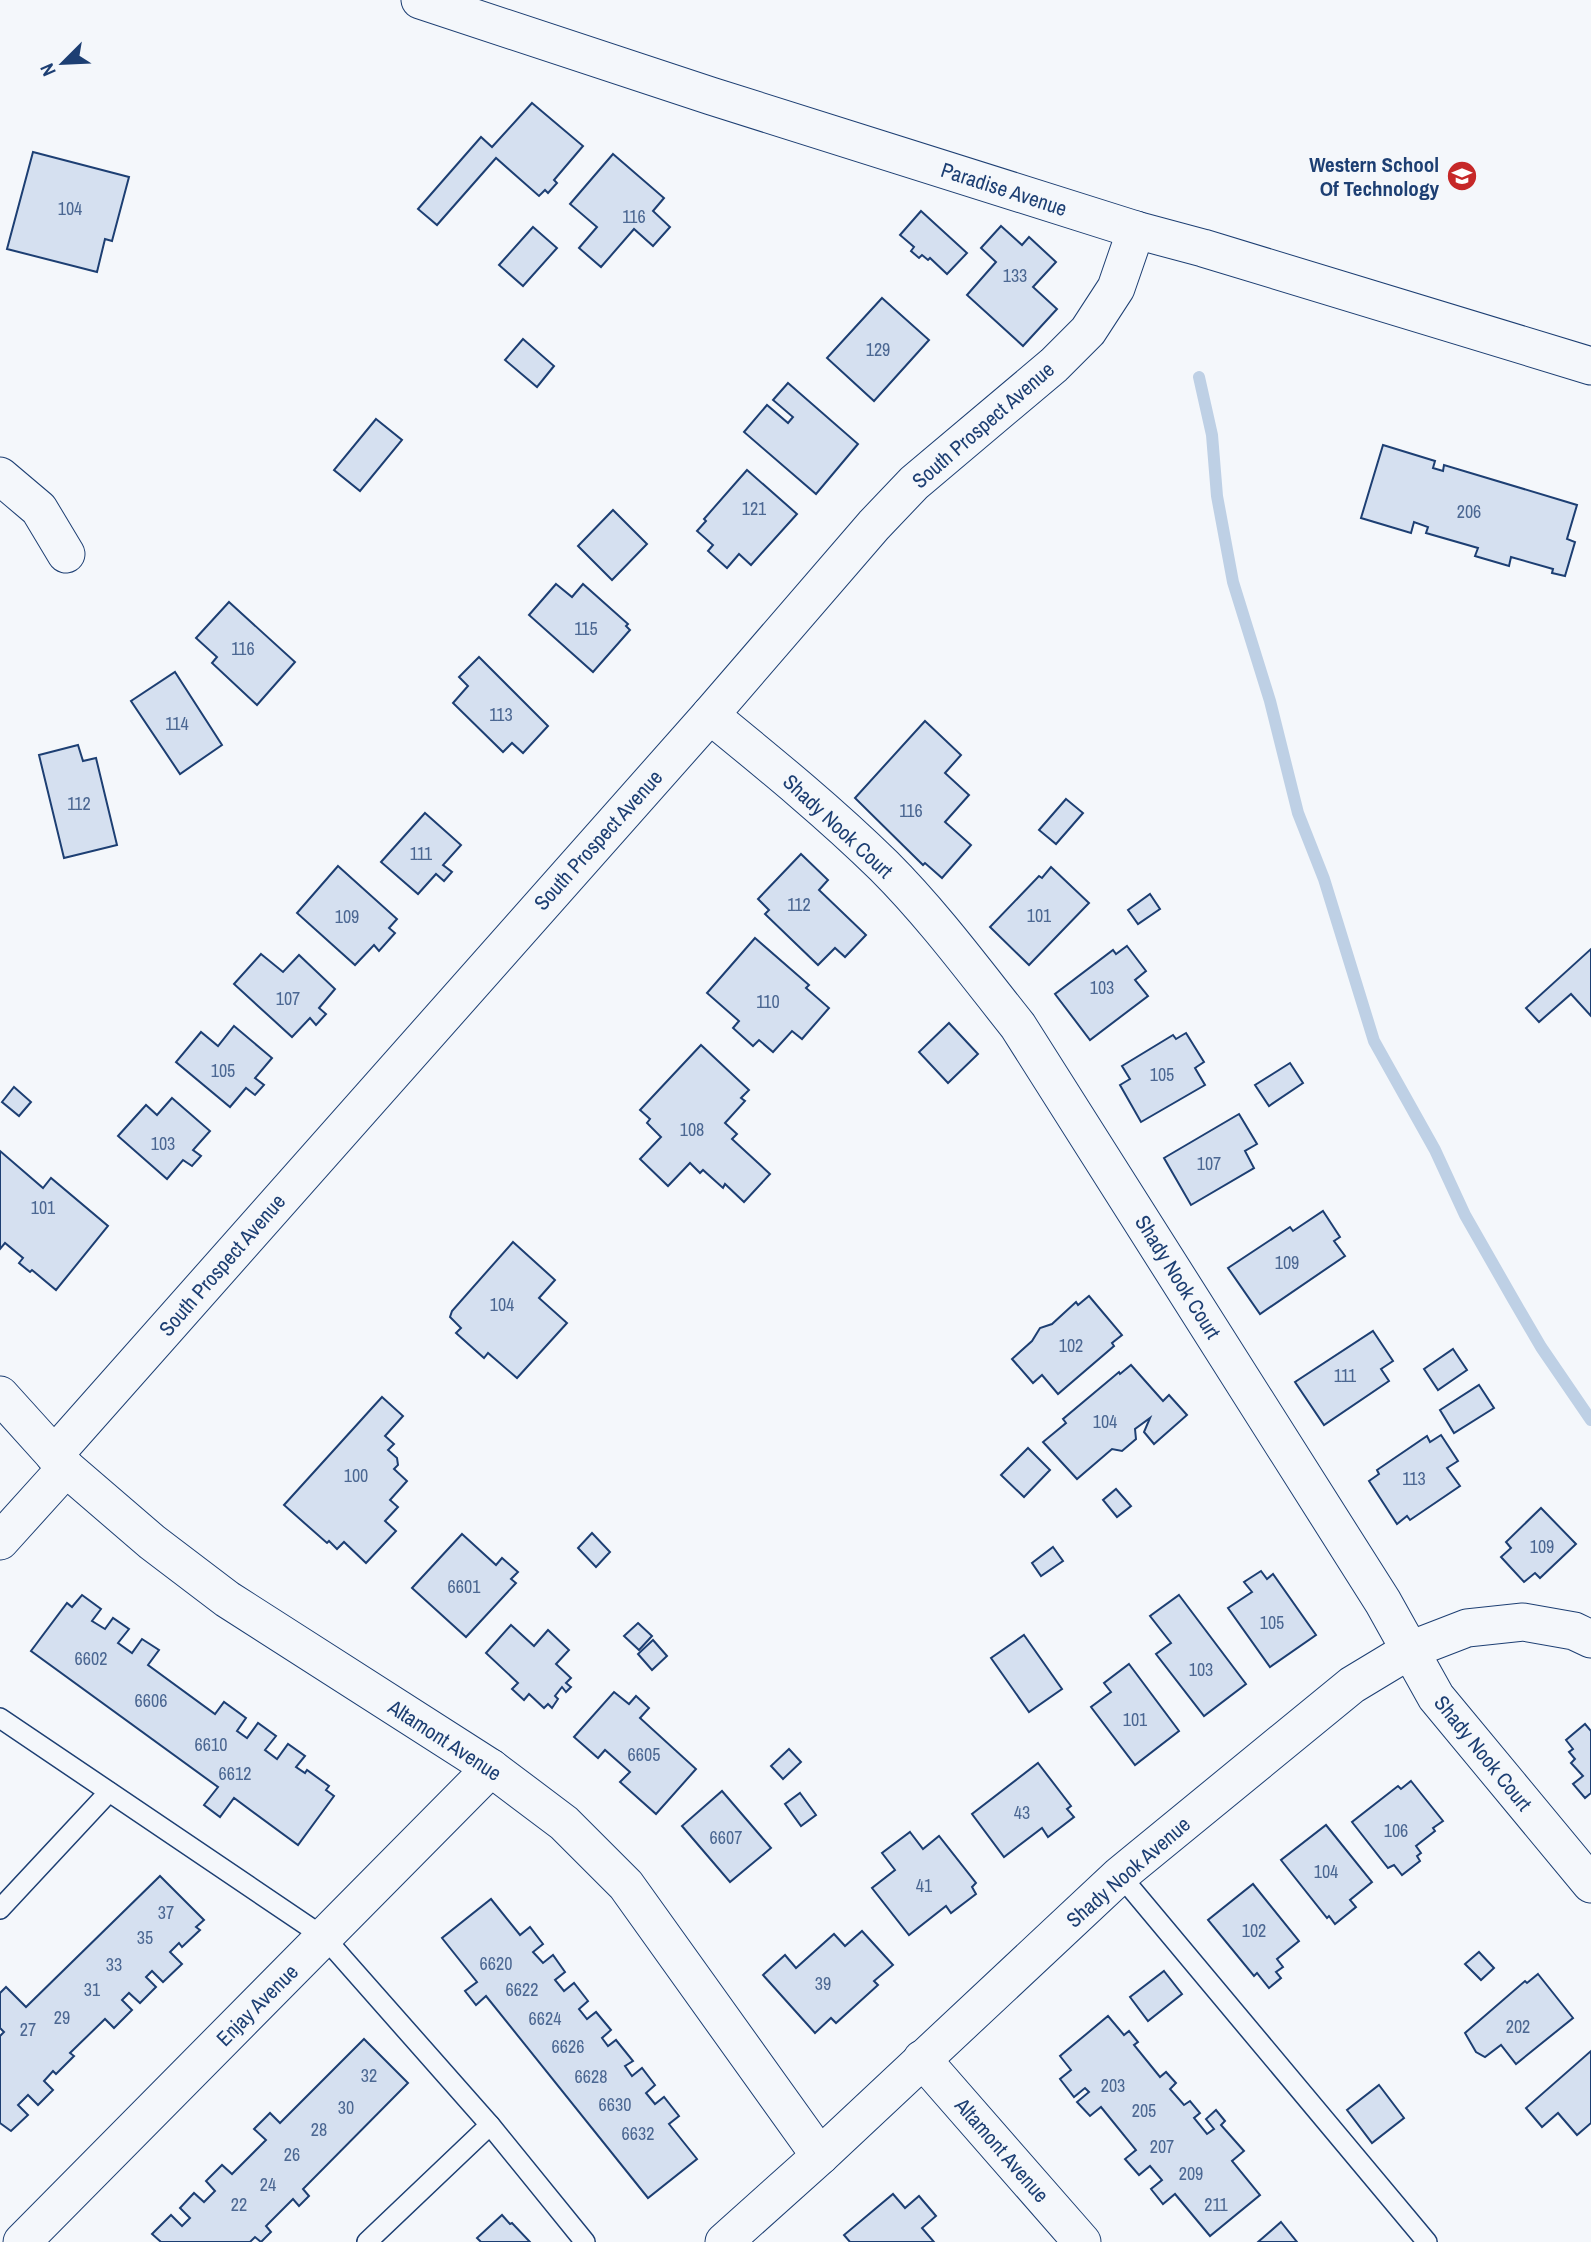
<svg xmlns="http://www.w3.org/2000/svg" width="1591" height="2242" font-family="'Archivo Narrow',sans-serif">
	<style>
		.lines { fill: none; stroke-linecap: round; stroke-linejoin: round }
		.stream { stroke: #bed0e5; stroke-width: 12 }
		.building { fill: #d5e0f0; stroke: #1d3f73; stroke-width: 2 }
		.lane-casing { stroke: #1d3f73; stroke-width: 22 }
		.street-casing { stroke: #1d3f73; stroke-width: 39 }
		.lane { stroke: #f4f7fb; stroke-width: 19 }
		.street { stroke: #f4f7fb; stroke-width: 37 }
		.labels { text-anchor: middle; dominant-baseline: central; stroke-width: 5; stroke-linejoin: round; paint-order: stroke }
		.number-label { font-size: 18px; fill: #4b6792 }
		.poi-label { font-size: 21px; font-weight: bold; fill: #1d3f73; stroke: #f4f7fb; text-anchor: end }
		.street-label { font-size: 21px; fill: #1d3f73; stroke: #f4f7fb }
	</style>
	<rect width="100%" height="100%" fill="#f4f7fb"/>
	<g class="lines">
		<!-- stream -->
		<polyline class="stream" points="1199,377 1212,435 1217,496 1233,582 1270,701 1298,813 1324,879 1374,1041 1435,1150 1465,1215 1513,1299 1541,1347 1591,1420"/>
	</g>
	<!-- building -->
	<g class="building">
		<polygon points="532,103 583,146 554,180 557,183 548,193 545,190 539,196 496,158 437,225 418,209 481,137 492,147"/>
		<polygon points="33,152 129,177 112,241 105,239 97,272 7,249"/>
		<polygon points="613,154 664,198 653,211 670,227 653,246 634,229 601,267 579,248 597,227 570,204"/>
		<polygon points="921,211 967,253 947,274 930,258 928,260 922,255 919,258 911,251 914,247 900,235"/>
		<polygon points="1001,226 1022,245 1029,237 1056,262 1033,287 1057,309 1023,346 967,295 996,262 981,248"/>
		<polygon points="533,227 557,248 523,286 499,265"/>
		<polygon points="882,298 929,340 874,401 827,358"/>
		<polygon points="523,339 554,366 537,387 505,360"/>
		<polygon points="788,383 858,444 816,494 744,432 767,405 788,423 793,417 773,400"/>
		<polygon points="376,419 402,440 360,491 334,470"/>
		<polygon points="1383,445 1435,461 1433,468 1443,471 1444,465 1577,505 1567,539 1575,542 1565,576 1552,573 1553,569 1511,557 1509,566 1475,556 1478,548 1426,533 1428,527 1414,522 1411,533 1361,518"/>
		<polygon points="747,470 797,514 751,565 739,554 727,568 708,551 713,545 697,531 706,521 704,519"/>
		<polygon points="613,510 647,544 612,580 578,546"/>
		<polygon points="556,584 572,597 583,584 628,624 626,626 630,630 593,672 529,615"/>
		<polygon points="229,602 295,662 257,705 212,663 217,657 196,638"/>
		<polygon points="479,657 548,726 523,753 512,743 503,752 453,703 468,686 459,677"/>
		<polygon points="175,672 222,745 180,774 131,701"/>
		<polygon points="925,721 961,755 945,773 969,795 945,822 971,845 942,878 925,863 923,865 855,798"/>
		<polygon points="78,745 83,761 96,758 117,845 64,858 39,755"/>
		<polygon points="1066,799 1083,813 1056,844 1039,830"/>
		<polygon points="425,813 461,845 443,865 452,872 444,881 436,874 418,894 381,862"/>
		<polygon points="801,854 828,880 819,890 866,935 845,957 835,948 818,965 765,914 769,910 758,899"/>
		<polygon points="338,866 397,919 389,928 395,933 379,951 374,945 355,965 297,913"/>
		<polygon points="1051,867 1089,903 1029,965 990,927 1039,876 1042,878"/>
		<polygon points="1150,894 1160,909 1138,924 1128,910"/>
		<polygon points="755,938 809,985 806,988 829,1008 802,1039 792,1031 773,1052 759,1040 753,1046 733,1028 739,1021 707,993"/>
		<polygon points="1127,946 1146,971 1135,980 1148,996 1090,1040 1055,994 1113,950 1116,954"/>
		<polygon points="1591,949 1591,1016 1571,994 1539,1022 1526,1008"/>
		<polygon points="261,954 283,972 299,955 335,989 319,1008 326,1014 316,1025 310,1018 292,1037 234,984"/>
		<polygon points="949,1023 978,1054 948,1083 919,1052"/>
		<polygon points="234,1026 272,1058 255,1078 264,1085 255,1095 246,1088 230,1107 176,1062 201,1032 218,1046"/>
		<polygon points="1186,1033 1204,1062 1195,1068 1205,1085 1141,1122 1120,1085 1130,1079 1122,1066 1173,1035 1176,1039"/>
		<polygon points="701,1045 749,1090 741,1098 745,1101 725,1123 737,1134 732,1139 770,1174 744,1202 725,1184 723,1188 703,1170 700,1173 690,1163 668,1186 640,1159 661,1137 647,1123 650,1119 640,1110"/>
		<polygon points="1290,1063 1303,1083 1269,1106 1255,1085"/>
		<polygon points="14,1087 31,1102 19,1116 2,1102"/>
		<polygon points="172,1098 210,1131 193,1150 201,1156 192,1166 183,1160 167,1179 118,1136 146,1105 157,1115"/>
		<polygon points="1239,1114 1257,1144 1245,1151 1254,1168 1191,1205 1164,1158"/>
		<polygon points="0,1151 43,1188 51,1178 108,1226 56,1290 32,1270 30,1272 19,1263 23,1258 5,1243 0,1249"/>
		<polygon points="1323,1211 1340,1237 1334,1241 1345,1256 1260,1314 1228,1268 1290,1227 1293,1231"/>
		<polygon points="513,1242 555,1280 539,1298 567,1323 517,1378 488,1353 484,1358 456,1333 461,1328 450,1317 452,1311"/>
		<polygon points="1089,1296 1122,1335 1112,1343 1114,1346 1058,1394 1042,1375 1033,1383 1012,1359 1032,1341 1040,1328 1052,1324 1076,1302 1078,1305"/>
		<polygon points="1373,1331 1393,1361 1381,1369 1389,1381 1324,1425 1295,1382"/>
		<polygon points="1453,1349 1467,1370 1438,1390 1424,1369"/>
		<polygon points="1131,1365 1163,1401 1169,1395 1187,1415 1154,1444 1144,1432 1150,1418 1135,1429 1136,1439 1122,1451 1112,1449 1077,1479 1043,1442 1066,1423 1063,1419 1119,1372 1120,1374"/>
		<polygon points="1479,1385 1494,1408 1454,1433 1440,1410"/>
		<polygon points="382,1397 403,1416 385,1436 394,1444 388,1450 397,1458 398,1465 394,1469 407,1481 390,1500 398,1507 385,1521 396,1531 366,1563 344,1542 337,1549 329,1541 327,1543 284,1505"/>
		<polygon points="1441,1435 1458,1461 1447,1468 1460,1486 1410,1520 1407,1516 1397,1524 1369,1481 1379,1474 1377,1470 1427,1436 1430,1442"/>
		<polygon points="1028,1448 1050,1470 1024,1497 1001,1475"/>
		<polygon points="1116,1489 1131,1506 1117,1517 1103,1500"/>
		<polygon points="1541,1508 1576,1544 1540,1578 1535,1573 1524,1582 1501,1557 1511,1548 1506,1542"/>
		<polygon points="592,1533 610,1552 596,1567 578,1548"/>
		<polygon points="462,1534 496,1565 502,1558 518,1572 511,1579 516,1583 466,1637 412,1588"/>
		<polygon points="1053,1547 1063,1561 1041,1576 1032,1563"/>
		<polygon points="1261,1571 1267,1579 1273,1574 1316,1635 1270,1667 1228,1608 1252,1592 1244,1582"/>
		<polygon points="82,1595 101,1609 92,1621 105,1629 113,1618 129,1629 118,1643 132,1653 142,1639 159,1650 148,1665 215,1714 224,1702 246,1718 237,1731 247,1738 258,1723 276,1736 265,1750 277,1759 288,1744 305,1756 296,1767 305,1773 307,1770 329,1786 326,1790 334,1796 298,1845 234,1798 220,1817 204,1805 218,1787 31,1651 67,1603 72,1607"/>
		<polygon points="1179,1595 1246,1684 1204,1716 1156,1654 1171,1643 1150,1616"/>
		<polygon points="638,1623 652,1636 639,1650 624,1636"/>
		<polygon points="511,1625 534,1646 548,1630 569,1650 556,1664 571,1678 566,1683 571,1687 566,1692 562,1687 555,1696 558,1699 552,1708 548,1704 544,1708 529,1694 524,1700 512,1689 518,1683 486,1653"/>
		<polygon points="1024,1635 1062,1689 1029,1712 991,1658"/>
		<polygon points="653,1640 667,1656 652,1670 638,1654"/>
		<polygon points="1129,1664 1179,1731 1135,1765 1091,1707 1111,1692 1104,1683"/>
		<polygon points="614,1692 629,1704 636,1696 649,1708 640,1718 696,1769 656,1814 620,1782 630,1772 605,1750 598,1758 574,1737"/>
		<polygon points="1585,1724 1591,1731 1591,1793 1585,1798 1573,1784 1583,1776 1571,1763 1575,1759 1569,1752 1573,1749 1566,1740"/>
		<polygon points="789,1749 801,1762 783,1779 771,1766"/>
		<polygon points="1038,1763 1071,1806 1067,1809 1074,1817 1048,1837 1042,1828 1004,1857 972,1814"/>
		<polygon points="1411,1781 1443,1821 1433,1828 1435,1831 1416,1846 1421,1853 1417,1856 1420,1861 1402,1875 1394,1865 1388,1868 1352,1822 1398,1786 1401,1789"/>
		<polygon points="722,1791 771,1848 730,1882 682,1826"/>
		<polygon points="800,1793 816,1815 801,1826 785,1804"/>
		<polygon points="1326,1825 1372,1882 1350,1900 1356,1907 1335,1924 1329,1916 1327,1918 1281,1860"/>
		<polygon points="910,1832 923,1849 939,1836 976,1883 972,1887 976,1894 951,1913 946,1906 909,1935 872,1888 895,1870 882,1853"/>
		<polygon points="160,1876 204,1920 196,1927 200,1930 182,1947 179,1943 170,1952 182,1964 163,1982 152,1971 146,1977 156,1987 140,2003 129,1993 122,2000 132,2010 114,2028 105,2019 70,2053 74,2056 56,2074 53,2071 44,2081 53,2090 38,2105 28,2095 18,2105 28,2115 11,2131 0,2123 0,2036 4,2032 0,2028 0,1993 6,1987 26,2007"/>
		<polygon points="1253,1884 1299,1941 1277,1959 1283,1967 1276,1972 1281,1978 1269,1988 1257,1973 1254,1976 1208,1920"/>
		<polygon points="491,1899 520,1935 530,1927 543,1944 533,1952 543,1963 553,1955 565,1972 555,1980 564,1991 574,1983 588,2001 579,2009 587,2019 596,2012 611,2030 602,2038 608,2046 616,2040 633,2061 625,2066 632,2076 642,2068 655,2085 646,2093 655,2104 664,2097 679,2116 669,2124 697,2159 648,2198 486,1996 476,2005 465,1991 477,1982 442,1938"/>
		<polygon points="862,1931 893,1965 874,1981 878,1985 836,2023 831,2018 815,2033 763,1975 785,1955 796,1968 834,1934 845,1946"/>
		<polygon points="1479,1952 1494,1968 1481,1980 1465,1964"/>
		<polygon points="1164,1971 1182,1994 1148,2021 1130,1997"/>
		<polygon points="1538,1974 1573,2018 1516,2064 1501,2045 1485,2057 1476,2052 1465,2033 1525,1981 1527,1983"/>
		<polygon points="1108,2016 1124,2035 1129,2031 1138,2042 1134,2045 1160,2077 1166,2072 1176,2083 1170,2089 1184,2105 1190,2101 1200,2113 1194,2118 1207,2134 1214,2129 1206,2119 1216,2110 1225,2121 1221,2125 1244,2151 1232,2161 1260,2195 1210,2236 1175,2194 1163,2204 1151,2189 1162,2180 1150,2166 1139,2175 1125,2159 1136,2150 1101,2107 1090,2116 1077,2102 1089,2092 1085,2088 1074,2097 1060,2079 1071,2070 1060,2056"/>
		<polygon points="364,2039 408,2083 303,2189 309,2196 299,2206 293,2199 266,2226 271,2232 261,2242 255,2237 250,2242 161,2242 152,2234 171,2215 182,2226 190,2218 180,2208 194,2193 204,2202 215,2191 206,2181 222,2165 232,2174 266,2140 254,2129 270,2113 280,2123"/>
		<polygon points="1591,2051 1591,2123 1577,2135 1558,2113 1542,2127 1526,2108"/>
		<polygon points="1379,2085 1404,2118 1372,2143 1347,2110"/>
		<polygon points="893,2194 905,2208 919,2196 936,2216 922,2228 934,2242 850,2242 844,2235"/>
		<polygon points="502,2215 510,2224 512,2223 530,2242 481,2242 477,2238"/>
		<polygon points="1281,2222 1297,2242 1258,2242"/>
	</g>
	<g class="lines">
		<!-- lane casing -->
		<g class="lane-casing">
			<g id="lane">
				<polyline points="0,1718 324,1937 490,2125 585,2242"/>
				<polyline points="1120,1875 1427,2242"/>
				<polyline points="0,1909 109,1792"/>
				<polyline points="367,2242 490,2125"/>
			</g>
		</g>
		<!-- street casing -->
		<g class="street-casing">
			<g id="street">
				<polyline points="420,0 711,96 1136,230 1203,248 1591,366"/>
				<polyline points="0,476 39,509 66,554"/>
				<path d="M710 715C770 764 829 812 884 866 933 915 975 972 1018 1026L1383 1602 1436 1697 1591 1884"/>
				<polyline points="0,1395 66,1468 152,1542 227,1599 491,1768 564,1823 626,1885 820,2156"/>
				<polyline points="54,1455 710,715 874,525 914,483 1054,365 1088,331 1116,288 1136,230"/>
				<polyline points="0,1541 66,1468"/>
				<polyline points="922,2059 1082,2242"/>
				<polyline points="22,2242 491,1768"/>
				<polyline points="724,2242 820,2156 1120,1875 1352,1685 1410,1650 1467,1628 1523,1622 1574,1631 1591,1639"/>
			</g>
		</g>
		<!-- lane -->
		<use href="#lane" class="lane"/>
		<!-- street -->
		<use href="#street" class="street"/>
	</g>
	<!-- icons -->
	<defs>
		<g id="school-disc" transform="scale(1.575)"><circle r="9.5" fill="#c62828" stroke="#f4f7fb"/><path d="M0-5L7-2L0 1L-7-2ZM-4 1L0 2.5L4 1V4Q0 6-4 4Z" fill="#fff"/></g>
	</defs>
	<g fill-rule="evenodd">
		<use href="#school-disc" x="1462" y="176"/>
	</g>
	<g class="labels">
		<!-- number labels -->
		<g class="number-label">
			<text x="70" y="208">104</text>
			<text x="634" y="216">116</text>
			<text x="1015" y="275">133</text>
			<text x="878" y="349">129</text>
			<text x="754" y="508">121</text>
			<text x="1469" y="511">206</text>
			<text x="586" y="628">115</text>
			<text x="243" y="648">116</text>
			<text x="501" y="714">113</text>
			<text x="177" y="723">114</text>
			<text x="79" y="803">112</text>
			<text x="911" y="810">116</text>
			<text x="421" y="853">111</text>
			<text x="799" y="904">112</text>
			<text x="1039" y="915">101</text>
			<text x="347" y="916">109</text>
			<text x="1102" y="987">103</text>
			<text x="288" y="998">107</text>
			<text x="768" y="1001">110</text>
			<text x="223" y="1070">105</text>
			<text x="1162" y="1074">105</text>
			<text x="692" y="1129">108</text>
			<text x="163" y="1143">103</text>
			<text x="1209" y="1163">107</text>
			<text x="43" y="1207">101</text>
			<text x="1287" y="1262">109</text>
			<text x="502" y="1304">104</text>
			<text x="1071" y="1345">102</text>
			<text x="1345" y="1375">111</text>
			<text x="1105" y="1421">104</text>
			<text x="356" y="1475">100</text>
			<text x="1414" y="1478">113</text>
			<text x="1542" y="1546">109</text>
			<text x="464" y="1586">6601</text>
			<text x="1272" y="1622">105</text>
			<text x="91" y="1658">6602</text>
			<text x="1201" y="1669">103</text>
			<text x="151" y="1700">6606</text>
			<text x="1135" y="1719">101</text>
			<text x="211" y="1744">6610</text>
			<text x="644" y="1754">6605</text>
			<text x="235" y="1773">6612</text>
			<text x="1022" y="1812">43</text>
			<text x="1396" y="1830">106</text>
			<text x="726" y="1837">6607</text>
			<text x="1326" y="1871">104</text>
			<text x="924" y="1885">41</text>
			<text x="166" y="1912">37</text>
			<text x="1254" y="1930">102</text>
			<text x="145" y="1937">35</text>
			<text x="496" y="1963">6620</text>
			<text x="114" y="1964">33</text>
			<text x="823" y="1983">39</text>
			<text x="92" y="1989">31</text>
			<text x="522" y="1989">6622</text>
			<text x="62" y="2017">29</text>
			<text x="545" y="2018">6624</text>
			<text x="1518" y="2026">202</text>
			<text x="28" y="2029">27</text>
			<text x="568" y="2046">6626</text>
			<text x="369" y="2075">32</text>
			<text x="591" y="2076">6628</text>
			<text x="1113" y="2085">203</text>
			<text x="615" y="2104">6630</text>
			<text x="346" y="2107">30</text>
			<text x="1144" y="2110">205</text>
			<text x="319" y="2129">28</text>
			<text x="638" y="2133">6632</text>
			<text x="1162" y="2146">207</text>
			<text x="292" y="2154">26</text>
			<text x="1191" y="2173">209</text>
			<text x="268" y="2184">24</text>
			<text x="239" y="2204">22</text>
			<text x="1216" y="2204">211</text>
		</g>
		<!-- poi labels -->
		<g class="poi-label">
			<text x="1439" y="164">Western School<tspan x="1439" dy="24">Of Technology</tspan></text>
		</g>
		<!-- street labels -->
		<g class="street-label">
			<text transform="translate(1004 189) rotate(18)">Paradise Avenue</text>
			<text transform="translate(983 425) rotate(-41)">South Prospect Avenue</text>
			<text transform="translate(838 826) rotate(43)">Shady Nook Court</text>
			<text transform="translate(598 840) rotate(-48)">South Prospect Avenue</text>
			<text transform="translate(222 1265) rotate(-49)">South Prospect Avenue</text>
			<text transform="translate(1178 1277) rotate(58)">Shady Nook Court</text>
			<text transform="translate(445 1740) rotate(33)">Altamont Avenue</text>
			<text transform="translate(1483 1753) rotate(51)">Shady Nook Court</text>
			<text transform="translate(1128 1872) rotate(-41)">Shady Nook Avenue</text>
			<text transform="translate(257 2005) rotate(-45)">Enjay Avenue</text>
			<text transform="translate(1002 2150) rotate(49)">Altamont Avenue</text>
		</g>
	</g>
	<!-- north arrow -->
	<g transform="translate(63 63) rotate(246)" stroke="#f4f7fb" stroke-width="5" paint-order="stroke">
	<path d="M0-5L12 26L0 18L-12 26Z" fill="#1d3f73"/>
	<text y="-10" font-size="19" font-weight="bold" text-anchor="middle" fill="#1d3f73">N</text>
	</g>
</svg>
